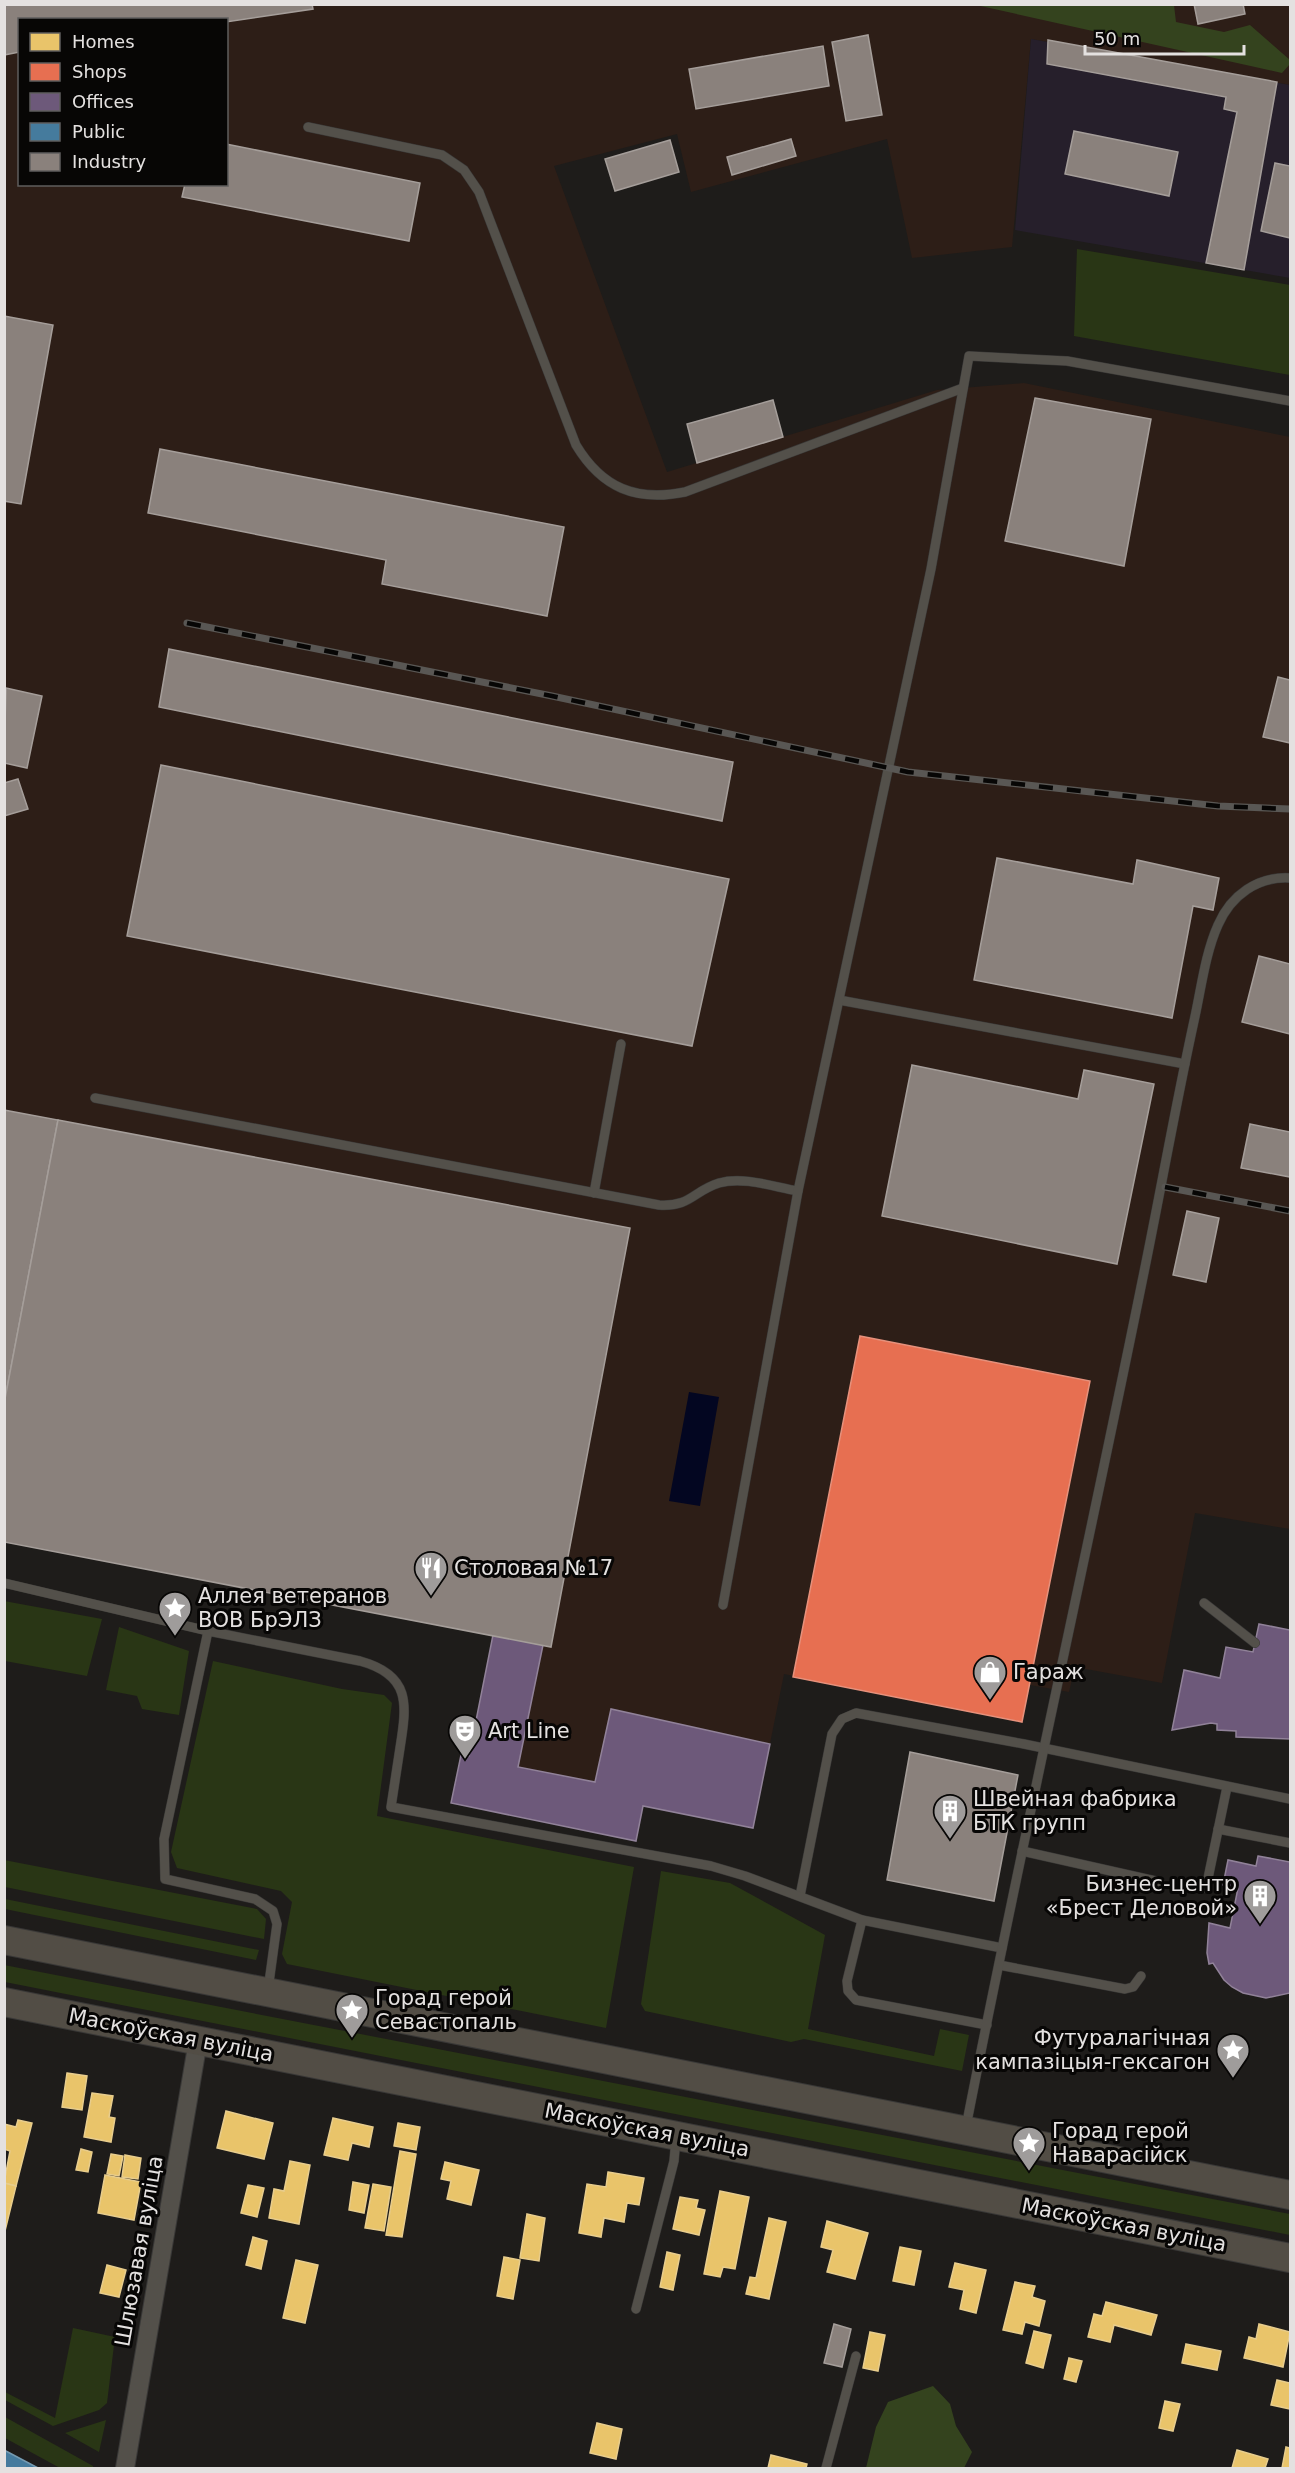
<svg xmlns="http://www.w3.org/2000/svg" width="1295" height="2473" font-family="'DejaVu Sans',sans-serif">
	<style>
		.industrial { fill: #2d1e17; fill-rule: evenodd }
		.education { fill: #261f2b }
		.green { fill: #293615 }
		.forest { fill: #34431e }
		.water { fill: #030621 }
		.homes { fill: #e9c46a; stroke: #e8cd8d; stroke-width: 1.5 }
		.shops { fill: #e76f51; stroke: #e6917c; stroke-width: 1.5 }
		.offices { fill: #6d597a; stroke: #918299; stroke-width: 1.5 }
		.public { fill: #457b9d; stroke: #759ab1; stroke-width: 1.5 }
		.industry { fill: #8a817c; stroke: #a59e9a; stroke-width: 1.5 }
		.lines { fill: none; stroke-linecap: round; stroke-linejoin: round }
		.service-casing { stroke: #393837; stroke-width: 10 }
		.minor-casing { stroke: #393837; stroke-width: 20 }
		.primary-casing { stroke: #393837; stroke-width: 30 }
		.service { stroke: #53504a; stroke-width: 9 }
		.minor { stroke: #53504a; stroke-width: 18 }
		.primary { stroke: #524d45; stroke-width: 28 }
		.rail-casing { stroke: #595754; stroke-width: 7 }
		.rail { stroke: #070605; stroke-width: 4.5; stroke-dasharray: 14; stroke-linecap: butt }
		.labels { text-anchor: middle; dominant-baseline: central; stroke-width: 6; stroke-linejoin: round; paint-order: stroke }
		.poi-label { font-size: 21px; fill: #e4e1e0; stroke: #070605; text-anchor: start }
		.street-label { font-size: 21px; fill: #e4e1e0; stroke: #070605 }
	</style>
	<rect width="100%" height="100%" fill="#1e1c1a"/>
	<!-- industrial -->
	<path class="industrial" d="M4 5H1290V85L1031 39 1012 247 912 258 887 139 691 192 677 134 554 166 667 472 937 390 1024 383 1290 437V1529L1195 1513 1162 1683 1075 1667 1069 1692 1030 1685 1022 1722 784 1674 753 1828 643 1806 636 1841 451 1803 461 1755 469 1756 493 1635 5 1542ZM20 20H226V184H20Z"/>
	<!-- education -->
	<polygon class="education" points="1031,39 1290,85 1290,278 1015,230"/>
	<!-- green -->
	<g class="green">
		<polygon points="1077,249 1290,285 1290,375 1074,336"/>
		<polygon points="4,1601 102,1619 87,1676 5,1661"/>
		<polygon points="119,1627 189,1651 179,1715 142,1709 137,1696 106,1690"/>
		<polygon points="213,1661 342,1689 384,1695 392,1703 377,1816 634,1867 606,2028 287,1964 282,1954 292,1902 281,1891 177,1868 171,1852"/>
		<polygon points="4,1860 257,1909 266,1919 264,1939 5,1887"/>
		<polygon points="661,1871 730,1883 825,1935 808,2029 934,2056 940,2029 969,2035 962,2071 804,2039 791,2042 645,2011 641,2004"/>
		<polygon points="5,1899 259,1950 256,1960 5,1909"/>
		<polygon points="4,1965 1290,2214 1290,2235 5,1982"/>
		<polygon points="73,2328 115,2337 107,2403 99,2410 53,2426 5,2400 5,2392 55,2418"/>
		<polygon points="5,2417 93,2466 93,2468 60,2468 5,2438"/>
		<polygon points="106,2420 99,2452 65,2433"/>
	</g>
	<!-- forest -->
	<g class="forest">
		<polygon points="976,5 1174,5 1176,22 1224,32 1250,25 1290,60 1290,64 1282,73"/>
		<polygon points="933,2386 950,2404 956,2426 972,2452 964,2468 866,2468 876,2427 888,2402"/>
	</g>
	<!-- water -->
	<polygon class="water" points="689,1392 719,1397 700,1506 669,1501"/>
	<!-- homes -->
	<g class="homes">
		<polygon points="67,2073 87,2076 82,2110 62,2107"/>
		<polygon points="92,2093 113,2096 109,2117 115,2118 111,2142 84,2137"/>
		<polygon points="226,2111 273,2123 264,2159 217,2148"/>
		<polygon points="333,2118 373,2127 369,2147 352,2143 348,2160 324,2155"/>
		<polygon points="18,2120 32,2123 16,2186 4,2183 10,2151 4,2149 4,2124 16,2127"/>
		<polygon points="398,2123 420,2127 416,2150 394,2146"/>
		<polygon points="81,2149 92,2152 88,2172 76,2170"/>
		<polygon points="400,2151 416,2154 402,2237 386,2235"/>
		<polygon points="111,2154 123,2156 119,2176 107,2174"/>
		<polygon points="125,2155 141,2158 138,2179 122,2177"/>
		<polygon points="290,2161 310,2165 299,2224 269,2218 274,2189 284,2191"/>
		<polygon points="445,2162 479,2170 471,2205 447,2199 451,2181 441,2179"/>
		<polygon points="608,2172 644,2178 639,2205 627,2203 624,2222 604,2218 601,2237 579,2233 587,2184 606,2187"/>
		<polygon points="105,2175 141,2182 134,2220 98,2213"/>
		<polygon points="353,2182 369,2185 364,2213 349,2210"/>
		<polygon points="4,2183 16,2186 4,2235"/>
		<polygon points="373,2184 391,2187 384,2231 365,2228"/>
		<polygon points="248,2185 264,2188 257,2217 241,2213"/>
		<polygon points="720,2191 749,2197 735,2269 723,2267 720,2277 704,2274"/>
		<polygon points="680,2197 698,2200 696,2208 705,2210 699,2235 673,2229"/>
		<polygon points="527,2214 545,2218 539,2261 520,2258"/>
		<polygon points="769,2218 786,2222 769,2299 746,2294 750,2277 756,2278"/>
		<polygon points="827,2221 868,2233 855,2279 827,2272 833,2250 821,2247"/>
		<polygon points="253,2237 267,2241 261,2269 246,2265"/>
		<polygon points="900,2247 921,2251 914,2285 893,2281"/>
		<polygon points="667,2252 680,2255 673,2290 660,2287"/>
		<polygon points="504,2257 520,2260 513,2299 497,2296"/>
		<polygon points="296,2260 318,2265 305,2323 283,2318"/>
		<polygon points="955,2263 986,2270 976,2313 960,2309 964,2290 949,2287"/>
		<polygon points="107,2265 126,2270 119,2297 100,2293"/>
		<polygon points="1015,2282 1035,2286 1032,2297 1045,2301 1039,2326 1025,2322 1022,2334 1003,2330"/>
		<polygon points="1106,2302 1157,2315 1151,2335 1114,2325 1110,2342 1088,2337 1094,2314 1102,2316"/>
		<polygon points="1259,2324 1290,2332 1283,2367 1244,2358 1249,2337 1256,2339"/>
		<polygon points="1034,2331 1051,2335 1043,2368 1026,2363"/>
		<polygon points="870,2332 885,2335 878,2371 863,2368"/>
		<polygon points="1186,2344 1221,2351 1217,2370 1182,2363"/>
		<polygon points="1069,2358 1082,2361 1076,2382 1064,2379"/>
		<polygon points="1277,2380 1290,2383 1290,2409 1271,2405"/>
		<polygon points="1165,2401 1180,2404 1173,2431 1159,2428"/>
		<polygon points="597,2423 622,2429 616,2459 590,2453"/>
		<polygon points="1286,2447 1290,2448 1290,2468 1282,2468"/>
		<polygon points="1237,2450 1268,2459 1265,2468 1232,2468"/>
		<polygon points="771,2455 807,2464 806,2468 768,2468"/>
	</g>
	<!-- shops -->
	<polygon class="shops" points="860,1336 1090,1381 1022,1722 793,1677"/>
	<!-- offices -->
	<g class="offices">
		<polygon points="1259,1624 1290,1630 1290,1739 1236,1737 1236,1731 1217,1730 1217,1724 1211,1723 1172,1730 1184,1670 1220,1678 1226,1647 1253,1652"/>
		<polygon points="493,1635 543,1645 518,1767 595,1782 611,1709 770,1744 753,1828 643,1806 636,1841 451,1803 461,1755 469,1756"/>
		<polygon points="1258,1856 1290,1862 1290,1993 1266,1998 1243,1993 1232,1987 1224,1980 1213,1963 1209,1964 1207,1953 1209,1923 1230,1928 1238,1888 1223,1885 1228,1860 1256,1866"/>
	</g>
	<!-- public -->
	<polygon class="public" points="4,2450 38,2468 4,2468"/>
	<!-- industry -->
	<g class="industry">
		<polygon points="4,4 312,4 313,9 226,22 226,20 20,20 20,52 4,55"/>
		<polygon points="1194,4 1243,4 1245,14 1198,24"/>
		<polygon points="868,35 882,115 846,121 832,42"/>
		<polygon points="1048,40 1277,82 1244,270 1206,263 1237,112 1224,109 1226,97 1047,64"/>
		<polygon points="823,46 829,86 696,109 689,69"/>
		<polygon points="1074,131 1178,152 1169,196 1065,174"/>
		<polygon points="791,139 796,156 732,175 727,157"/>
		<polygon points="670,140 679,172 615,191 605,159"/>
		<polygon points="226,144 420,183 409,241 182,197 185,184 226,184"/>
		<polygon points="1275,163 1290,166 1290,238 1261,231"/>
		<polygon points="4,316 53,325 21,504 4,501"/>
		<polygon points="1035,398 1151,419 1124,566 1005,541"/>
		<polygon points="773,400 783,437 697,463 687,424"/>
		<polygon points="160,449 564,527 547,616 382,584 386,560 148,513"/>
		<polygon points="169,649 733,762 722,821 159,707"/>
		<polygon points="1278,677 1290,680 1290,743 1263,737"/>
		<polygon points="6,688 42,696 27,768 4,763"/>
		<polygon points="161,765 729,879 692,1046 127,936"/>
		<polygon points="18,779 28,809 4,816 4,783"/>
		<polygon points="997,858 1133,884 1137,860 1219,878 1213,910 1193,906 1172,1018 974,980"/>
		<polygon points="1259,956 1290,964 1290,1034 1242,1022"/>
		<polygon points="912,1065 1078,1099 1084,1070 1154,1084 1117,1264 882,1216"/>
		<polygon points="4,1110 58,1120 4,1404"/>
		<polygon points="58,1120 630,1228 551,1647 4,1542 4,1404"/>
		<polygon points="1250,1124 1290,1132 1290,1177 1241,1168"/>
		<polygon points="1187,1211 1219,1218 1206,1282 1173,1275"/>
		<polygon points="910,1752 1018,1775 994,1901 887,1880"/>
		<polygon points="834,2324 851,2329 842,2367 824,2363"/>
	</g>
	<g class="lines">
		<!-- service casing -->
		<g class="service-casing">
			<g id="service">
				<path d="M308 127 442 155 464 170 479 192 576 445C602 488 636 502 685 492L963 388"/>
				<polyline points="839,1000 1185,1064"/>
				<path d="M95 1098 659 1205C691 1207 693 1191 719 1183 744 1176 774 1187 798 1191"/>
				<polyline points="594,1193 621,1044"/>
				<polyline points="4,1583 208,1631"/>
				<polyline points="1204,1603 1255,1643"/>
				<polyline points="723,1605 798,1191 931,569 969,356 1067,361 1290,401"/>
				<polyline points="1218,1829 1290,1843"/>
				<polyline points="1022,1851 1160,1882"/>
				<polyline points="1206,1888 1227,1787"/>
				<polyline points="800,1896 832,1734 842,1719 856,1713 1024,1744 1290,1799"/>
				<polyline points="999,1965 1125,1989 1133,1987 1141,1976"/>
				<path d="M268 1990 277 1924 273 1911 255 1899 165 1879 164 1839 208 1631 360 1661C411 1675 407 1704 400 1748 397 1768 394 1788 391 1807L711 1866 745 1876 862 1920"/>
				<polyline points="987,2025 856,2000 848,1991 847,1981 862,1920 1002,1948"/>
				<path d="M966 2127C1021 1845 1085 1564 1142 1282 1160 1195 1175 1108 1194 1021 1201 990 1205 954 1218 925 1231 895 1258 876 1290 878"/>
				<polyline points="636,2309 674,2161 676,2138"/>
				<polyline points="826,2468 856,2356"/>
			</g>
		</g>
		<!-- minor casing -->
		<g class="minor-casing">
			<polyline id="minor" points="125,2468 198,2041"/>
		</g>
		<!-- primary casing -->
		<g class="primary-casing">
			<g id="primary">
				<polyline points="4,1940 1290,2195"/>
				<polyline points="4,2002 1290,2258"/>
			</g>
		</g>
		<!-- service -->
		<use href="#service" class="service"/>
		<!-- minor -->
		<use href="#minor" class="minor"/>
		<!-- primary -->
		<use href="#primary" class="primary"/>
		<!-- rail casing -->
		<g class="rail-casing">
			<g id="rail">
				<polyline points="187,623 552,696 908,772 1218,806 1290,809"/>
				<polyline points="1165,1187 1290,1211"/>
			</g>
		</g>
		<!-- rail -->
		<use href="#rail" class="rail"/>
	</g>
	<!-- icons -->
	<defs>
		<g id="restaurant-pin" transform="scale(1.725)"><path d="M0 17L-7.5 6A9.5 9.5 0 1 1 7.5 6Z" fill="#9f9c9b" stroke="#070605"/><path d="M-5-6h1v4h1v-4h1v4h1v-4h1v5L-1.5 .5V6h-2V.5L-5-1ZM5-6V6H3V1.5H1.5Q1.5-4 5-6Z" fill="#fff"/></g>
		<g id="sight-pin" transform="scale(1.725)"><path d="M0 17L-7.5 6A9.5 9.5 0 1 1 7.5 6Z" fill="#9f9c9b" stroke="#070605"/><path d="M0-6L1.8-2.2L6-1.7L2.9 1.2L3.7 5.4L0 3.3L-3.7 5.4L-2.9 1.2L-6-1.7L-1.8-2.2Z" fill="#fff"/></g>
		<g id="shop-pin" transform="scale(1.725)"><path d="M0 17L-7.5 6A9.5 9.5 0 1 1 7.5 6Z" fill="#9f9c9b" stroke="#070605"/><path d="M-5-2.5h2.3a2.7 3.5 0 0 1 5.4 0H5L5.5 6h-11ZM-1.5-2.5h3a1.5 2.3 0 0 0-3 0Z" fill="#fff"/></g>
		<g id="theatre-pin" transform="scale(1.725)"><path d="M0 17L-7.5 6A9.5 9.5 0 1 1 7.5 6Z" fill="#9f9c9b" stroke="#070605"/><path d="M-5-5.5Q0-4 5-5.5V0Q5 5 0 6Q-5 5-5 0ZM-3.3-2.5H-1v1.5H-3.3ZM1-2.5H3.3v1.5H1ZM-2.8 1Q0 5.5 2.8 1Z" fill="#fff"/></g>
		<g id="building-pin" transform="scale(1.725)"><path d="M0 17L-7.5 6A9.5 9.5 0 1 1 7.5 6Z" fill="#9f9c9b" stroke="#070605"/><path d="M-4-6H4V6H1V3H-1V6H-4ZM-2.5-4.3h1.7v1.8h-1.7ZM.8-4.3h1.7v1.8H.8ZM-2.5-1h1.7V.8h-1.7ZM.8-1h1.7V.8H.8Z" fill="#fff"/></g>
	</defs>
	<g fill-rule="evenodd">
		<use href="#restaurant-pin" x="431" y="1568"/>
		<use href="#sight-pin" x="175" y="1608"/>
		<use href="#shop-pin" x="990" y="1672"/>
		<use href="#theatre-pin" x="465" y="1731"/>
		<use href="#building-pin" x="950" y="1811"/>
		<use href="#building-pin" x="1260" y="1896"/>
		<use href="#sight-pin" x="352" y="2010"/>
		<use href="#sight-pin" x="1233" y="2050"/>
		<use href="#sight-pin" x="1029" y="2143"/>
	</g>
	<g class="labels">
		<!-- poi labels -->
		<g class="poi-label">
			<text x="454" y="1568">Столовая №17</text>
			<text x="198" y="1596">Аллея ветеранов<tspan x="198" dy="24">ВОВ БрЭЛЗ</tspan></text>
			<text x="1013" y="1672">Гараж</text>
			<text x="488" y="1731">Art Line</text>
			<text x="973" y="1799">Швейная фабрика<tspan x="973" dy="24">БТК групп</tspan></text>
			<text x="1237" y="1884" text-anchor="end">Бизнес-центр<tspan x="1237" dy="24">«Брест Деловой»</tspan></text>
			<text x="375" y="1998">Горад герой<tspan x="375" dy="24">Севастопаль</tspan></text>
			<text x="1210" y="2038" text-anchor="end">Футуралагічная<tspan x="1210" dy="24">кампазіцыя-гексагон</tspan></text>
			<text x="1052" y="2131">Горад герой<tspan x="1052" dy="24">Наварасійск</tspan></text>
		</g>
		<!-- street labels -->
		<g class="street-label">
			<text transform="translate(171 2035) rotate(11)">Маскоўская вуліца</text>
			<text transform="translate(647 2130) rotate(11)">Маскоўская вуліца</text>
			<text transform="translate(1124 2225) rotate(11)">Маскоўская вуліца</text>
			<text transform="translate(139 2251) rotate(-80)">Шлюзавая вуліца</text>
		</g>
	</g>
	<!-- border -->
	<rect width="1295" height="2473" fill="none" stroke="#e4e1e0" stroke-width="12"/>
	<!-- legend -->
	<rect x="18" y="18" width="210" height="168" fill="#070605" stroke="#5f5e5d" stroke-width="1.5"/>
	<rect x="30" y="33" width="30" height="18" fill="#e9c46a" stroke="#5f5e5d" stroke-width="1.5"/>
	<text x="72" y="48" font-size="18" fill="#e4e1e0">Homes</text>
	<rect x="30" y="63" width="30" height="18" fill="#e76f51" stroke="#5f5e5d" stroke-width="1.5"/>
	<text x="72" y="78" font-size="18" fill="#e4e1e0">Shops</text>
	<rect x="30" y="93" width="30" height="18" fill="#6d597a" stroke="#5f5e5d" stroke-width="1.5"/>
	<text x="72" y="108" font-size="18" fill="#e4e1e0">Offices</text>
	<rect x="30" y="123" width="30" height="18" fill="#457b9d" stroke="#5f5e5d" stroke-width="1.5"/>
	<text x="72" y="138" font-size="18" fill="#e4e1e0">Public</text>
	<rect x="30" y="153" width="30" height="18" fill="#8a817c" stroke="#5f5e5d" stroke-width="1.5"/>
	<text x="72" y="168" font-size="18" fill="#e4e1e0">Industry</text>
	<!-- scale -->
	<path d="M1085 45v9h159v-9" fill="none" stroke="#e4e1e0" stroke-width="3"/>
	<text x="1094" y="45" font-size="18" fill="#e4e1e0" stroke="#070605" stroke-width="4.5" paint-order="stroke">50 m</text>
</svg>
